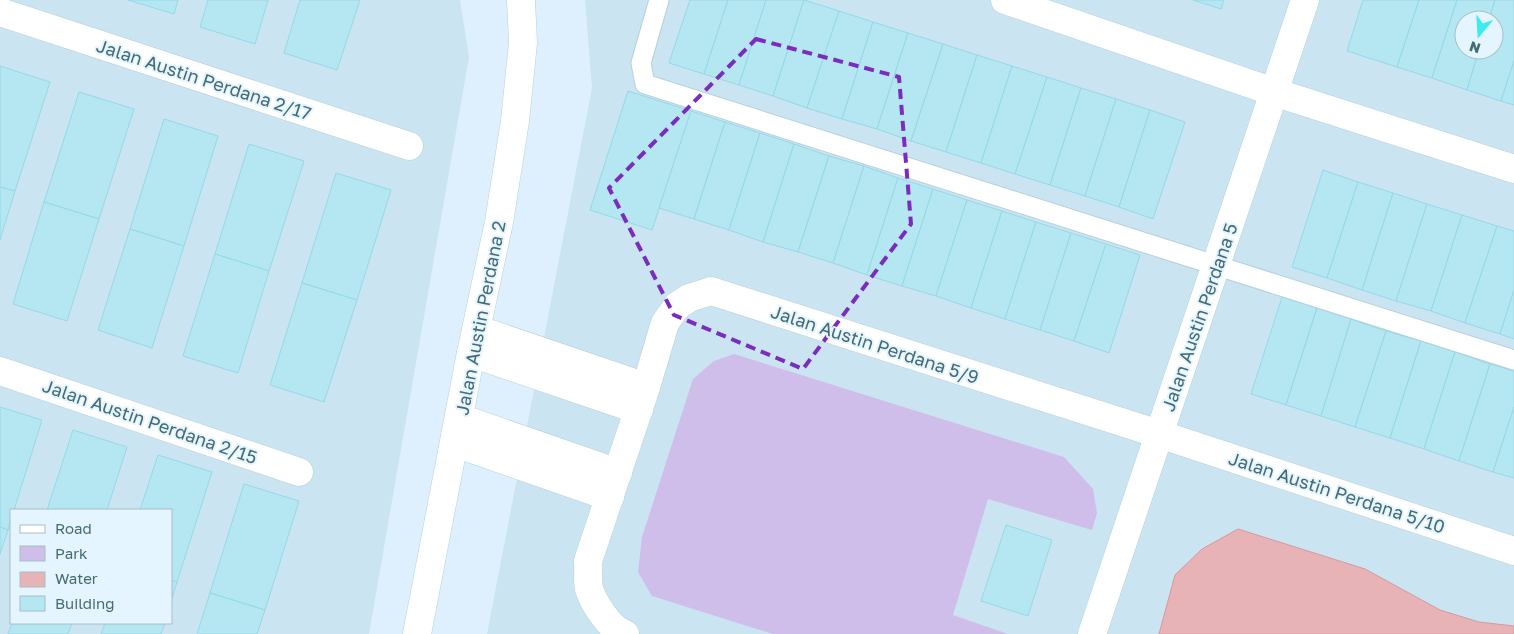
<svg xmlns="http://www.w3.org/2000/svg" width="1514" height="634" font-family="'Golos Text',sans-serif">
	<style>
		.residential { fill: #cae4f2; fill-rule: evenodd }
		.green { fill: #cfbdea }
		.water { fill: #e7b3b6; stroke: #d9989c }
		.building { fill: #b5e7f3; stroke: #95d8e7 }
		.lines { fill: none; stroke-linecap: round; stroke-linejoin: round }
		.service-casing { stroke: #b5d1dc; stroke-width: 21 }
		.minor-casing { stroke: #b5d1dc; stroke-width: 29 }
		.service { stroke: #fff; stroke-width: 19 }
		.minor { stroke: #fff; stroke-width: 28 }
		.marked { fill: none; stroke: #7b2cbf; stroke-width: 4; stroke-dasharray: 10 6; stroke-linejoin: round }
		.labels { text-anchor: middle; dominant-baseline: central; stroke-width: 4; stroke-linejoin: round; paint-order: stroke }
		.street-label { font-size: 18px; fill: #466c73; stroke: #e5f5ff }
	</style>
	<rect width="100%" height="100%" fill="#def0fd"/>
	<!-- residential -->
	<g class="residential">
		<path d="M0 0H460L469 57 369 634H0ZM11 510H171V623H11Z"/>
		<path d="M585 0H1514V634H487L592 88ZM1464 20H1494V50H1464Z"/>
	</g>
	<!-- green -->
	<polygon class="green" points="734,354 1064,457 1093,489 1097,513 1092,530 988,499 953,615 1008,634 773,634 652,596 638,572 642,537 693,379 714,361"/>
	<!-- water -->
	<polygon class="water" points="1238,529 1365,569 1440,610 1479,622 1514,626 1514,634 1159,634 1175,575 1202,549"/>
	<!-- building -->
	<g class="building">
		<polygon points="128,0 178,0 174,14"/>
		<polygon points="208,0 268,0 255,44 200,27"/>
		<polygon points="300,0 360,0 337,70 284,53"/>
		<polygon points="690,0 728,0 704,74 669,63"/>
		<polygon points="728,0 766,0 739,85 704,74"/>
		<polygon points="766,0 804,0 773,96 739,85"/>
		<polygon points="804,0 839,11 807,108 773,96"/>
		<polygon points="1193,0 1224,0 1221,9"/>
		<polygon points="1363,0 1419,0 1397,67 1347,51"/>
		<polygon points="1419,0 1457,0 1432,78 1397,67"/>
		<polygon points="1457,0 1495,0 1489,20 1464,20 1464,50 1479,50 1467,90 1432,78"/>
		<polygon points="1495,0 1514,0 1514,61 1501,101 1467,90 1479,50 1494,50 1494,20 1489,20"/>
		<polygon points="839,11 873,22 842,119 807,108"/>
		<polygon points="873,22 908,33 877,129 842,119"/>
		<polygon points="908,33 943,44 911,141 877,129"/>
		<polygon points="943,44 977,55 946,152 911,141"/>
		<polygon points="977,55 1012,66 981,163 946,152"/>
		<polygon points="1514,61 1514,105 1501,101"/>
		<polygon points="0,66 50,82 15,191 0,187"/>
		<polygon points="1012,66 1047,77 1015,174 981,163"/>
		<polygon points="1047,77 1081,88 1050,185 1015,174"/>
		<polygon points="1081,88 1116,99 1085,196 1050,185"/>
		<polygon points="628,91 691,111 652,230 590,210"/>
		<polygon points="79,92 134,109 99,219 44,202"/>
		<polygon points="1116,99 1150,110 1119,207 1085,196"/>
		<polygon points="1150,110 1185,122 1153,219 1119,207"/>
		<polygon points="691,111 725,122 694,219 659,208"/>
		<polygon points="164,119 218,136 184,246 130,229"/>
		<polygon points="725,122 760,133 729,230 694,219"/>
		<polygon points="760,133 794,144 763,242 729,230"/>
		<polygon points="249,144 304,161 269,271 215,254"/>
		<polygon points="794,144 829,156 798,252 763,242"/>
		<polygon points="829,156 864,166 833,263 798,252"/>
		<polygon points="864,166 898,178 867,275 833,263"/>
		<polygon points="1323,170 1358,182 1327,278 1292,267"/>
		<polygon points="336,173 391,190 357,300 302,283"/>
		<polygon points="898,178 933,189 902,286 867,275"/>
		<polygon points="1358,182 1393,193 1362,290 1327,278"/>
		<polygon points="0,187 15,191 0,240"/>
		<polygon points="933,189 967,200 936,296 902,286"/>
		<polygon points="1393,193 1427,204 1396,301 1362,290"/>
		<polygon points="967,200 1002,211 971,308 936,296"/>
		<polygon points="44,202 99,219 67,321 13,304"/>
		<polygon points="1427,204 1462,215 1431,311 1396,301"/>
		<polygon points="1002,211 1036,222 1005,319 971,308"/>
		<polygon points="1462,215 1497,226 1465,323 1431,311"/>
		<polygon points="1036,222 1071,233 1040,330 1005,319"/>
		<polygon points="1497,226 1514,231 1514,290 1500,334 1465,323"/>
		<polygon points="130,229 184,246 152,348 98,330"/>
		<polygon points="1071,233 1106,244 1074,341 1040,330"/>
		<polygon points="1106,244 1140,255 1109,353 1074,341"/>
		<polygon points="215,254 269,271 238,373 183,356"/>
		<polygon points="302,283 357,300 324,402 270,385"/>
		<polygon points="1514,290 1514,339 1500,334"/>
		<polygon points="1282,297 1317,308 1286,405 1251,394"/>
		<polygon points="1317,308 1351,319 1321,416 1286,405"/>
		<polygon points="1351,319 1386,331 1355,427 1321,416"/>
		<polygon points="1386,331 1421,341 1390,438 1355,427"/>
		<polygon points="1421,341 1455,352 1424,449 1390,438"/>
		<polygon points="1455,352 1490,364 1459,461 1424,449"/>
		<polygon points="1490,364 1514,371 1514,407 1493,472 1459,461"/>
		<polygon points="0,407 42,420 14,510 11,510 11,518 8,530 0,527"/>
		<polygon points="1514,407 1514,478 1493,472"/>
		<polygon points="73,430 127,447 107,510 47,510"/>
		<polygon points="158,455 212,472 177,582 171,580 171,510 140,510"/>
		<polygon points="244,484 299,501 265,610 210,593"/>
		<polygon points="1006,525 1052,540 1028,616 981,601"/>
		<polygon points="0,527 8,530 0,554"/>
		<polygon points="171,580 177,582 171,601"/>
		<polygon points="210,593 265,610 257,634 197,634"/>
		<polygon points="12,623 72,623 68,634 8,634"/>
		<polygon points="105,623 165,623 161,634 101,634"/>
	</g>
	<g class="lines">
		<!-- service casing -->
		<g class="service-casing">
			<polyline id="service" points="659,0 641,63 645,84 1514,360"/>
		</g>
		<!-- minor casing -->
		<g class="minor-casing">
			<g id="minor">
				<polyline points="1005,0 1274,92 1514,169"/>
				<polyline points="0,12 409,146"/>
				<polyline points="476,329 646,387"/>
				<polyline points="471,353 639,410"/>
				<polyline points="0,371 299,472"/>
				<polyline points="460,418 618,473"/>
				<polyline points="455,443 610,497"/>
				<polyline points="417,634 471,353 499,222 515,121 523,43 521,0"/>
				<path d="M625 634C610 629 594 604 589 589 587 580 589 569 588 561L646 387 665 323 677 306 689 298 711 291 1159 434 1514 551"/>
				<polyline points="1092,634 1305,0"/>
			</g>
		</g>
		<!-- service -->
		<use href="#service" class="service"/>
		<!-- minor -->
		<use href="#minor" class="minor"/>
	</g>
	<!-- marked area -->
	<path class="marked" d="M756 39 899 77 911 224 803 369 674 315 609 188Z"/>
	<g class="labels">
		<!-- street labels -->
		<g class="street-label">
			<text transform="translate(204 79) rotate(18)">Jalan Austin Perdana 2/17</text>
			<text transform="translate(1199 317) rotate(-71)">Jalan Austin Perdana 5</text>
			<text transform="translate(480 318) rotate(-79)">Jalan Austin Perdana 2</text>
			<text transform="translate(875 344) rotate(18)">Jalan Austin Perdana 5/9</text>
			<text transform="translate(150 421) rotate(19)">Jalan Austin Perdana 2/15</text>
			<text transform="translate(1337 492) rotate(18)">Jalan Austin Perdana 5/10</text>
		</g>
	</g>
	<!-- legend -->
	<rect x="10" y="509" width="162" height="115" fill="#e5f5ff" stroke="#a5bec7"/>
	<rect x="20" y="525" width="25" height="8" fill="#ffffff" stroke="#a5bec7"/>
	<text x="55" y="534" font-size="15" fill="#466c73">Road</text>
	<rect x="20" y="546" width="25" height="15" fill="#cfbdea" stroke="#a5bec7"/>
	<text x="55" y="559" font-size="15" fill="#466c73">Park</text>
	<rect x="20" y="572" width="25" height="15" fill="#e7b3b6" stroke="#a5bec7"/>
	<text x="55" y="584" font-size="15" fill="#466c73">Water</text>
	<rect x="20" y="596" width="25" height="15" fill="#b5e7f3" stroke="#a5bec7"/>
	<text x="55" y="609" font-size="15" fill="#466c73">Building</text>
	<!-- north arrow -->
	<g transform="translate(1479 35) rotate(198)"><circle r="24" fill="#e5f5ff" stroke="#a5bec7"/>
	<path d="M0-4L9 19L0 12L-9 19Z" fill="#3deaed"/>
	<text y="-8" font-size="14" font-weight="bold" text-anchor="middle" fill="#466c73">N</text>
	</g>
</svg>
